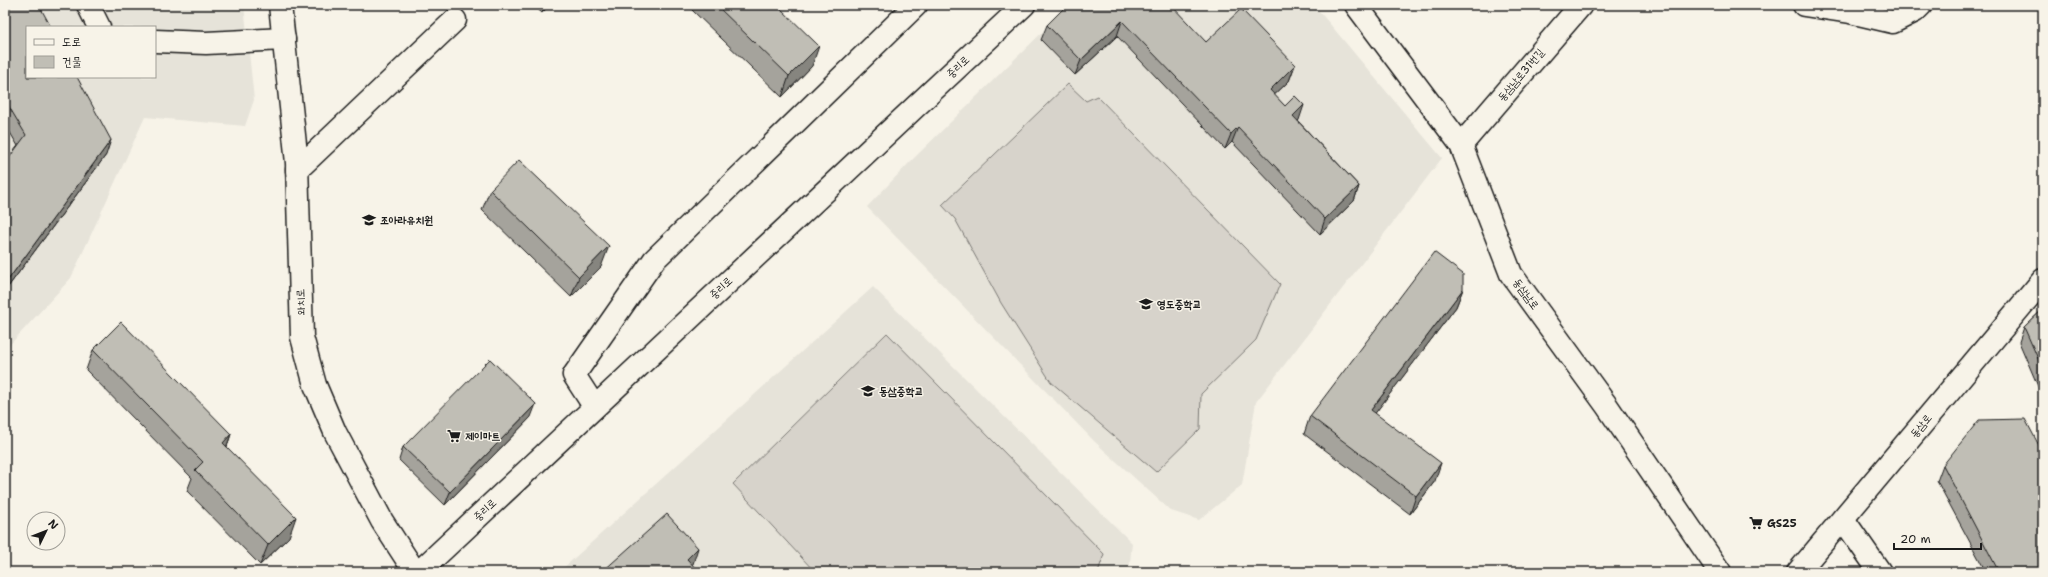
<svg xmlns="http://www.w3.org/2000/svg" width="2048" height="577" font-family="'Shantell Sans','Poor Story',sans-serif">
	<style>
		.built { fill: #e6e3d9; fill-rule: evenodd }
		.pitch { fill: #d7d3cb; stroke: #7a7874 }
		.lines { fill: none; stroke-linecap: round; stroke-linejoin: round }
		.minor-casing { stroke: #1c1c1c; stroke-width: 25 }
		.major-casing { stroke: #1c1c1c; stroke-width: 25 }
		.minor { stroke: #f7f3e8; stroke-width: 22 }
		.major { stroke: #f7f3e8; stroke-width: 22 }
		.wall { fill: #a5a39c; stroke: #1c1c1c }
		.shaded-wall { fill: #86857f; stroke: #1c1c1c }
		.building { fill: #c0beb5; stroke: #1c1c1c }
		.labels { text-anchor: middle; dominant-baseline: central; stroke-width: 3; stroke-linejoin: round; paint-order: stroke }
		.street-label { font-size: 11px; fill: #1c1c1c; stroke: #f7f3e8 }
		.poi-label { font-size: 11px; font-weight: bold; fill: #1c1c1c; stroke: #f7f3e8; text-anchor: start }
	</style>
	<rect width="100%" height="100%" fill="#f7f3e8"/>
	<filter id="ink" filterUnits="userSpaceOnUse"><feTurbulence type="fractalNoise" baseFrequency=".025" numOctaves="2"/><feDisplacementMap in="SourceGraphic" scale="8" xChannelSelector="R" yChannelSelector="G"/><feConvolveMatrix kernelMatrix="1 2 1 2 8 2 1 2 1" color-interpolation-filters="sRGB"/></filter>
	<g filter="url(#ink)">
		<!-- built -->
		<g class="built">
			<path d="M5 5H244L254 100 245 126 145 117 71 278 5 350ZM27 27H155V77H27Z"/>
			<polygon points="1070,5 1314,5 1442,158 1256,402 1242,485 1199,520 1171,511 1094,441 867,207 910,162"/>
			<polygon points="873,287 1132,543 1129,572 559,572"/>
		</g>
		<!-- pitch -->
		<g class="pitch">
			<polygon points="1068,84 1086,101 1097,96 1280,284 1256,340 1201,394 1200,429 1156,472 1051,382 1001,303 955,219 942,205"/>
			<polygon points="887,333 1104,554 1098,572 815,572 733,484"/>
		</g>
		<g class="lines">
			<!-- minor casing -->
			<g class="minor-casing">
				<g id="minor">
					<polyline points="88,5 99,27"/>
					<polyline points="1356,5 1461,145 1511,274 1607,406 1720,572"/>
					<polyline points="1804,5 1850,12 1893,22 1915,11 1921,5"/>
					<polyline points="155,41 206,43 284,39"/>
					<polyline points="1461,145 1581,5"/>
					<polyline points="297,170 455,20"/>
					<polyline points="594,406 574,375 654,260 916,5"/>
					<polyline points="1843,519 1880,572"/>
					<polyline points="419,572 1024,5"/>
				</g>
			</g>
			<!-- major casing -->
			<g class="major-casing">
				<g id="major">
					<polyline points="280,5 297,163 302,337 315,385 335,432 382,521 415,572"/>
					<polyline points="1798,572 2043,280"/>
				</g>
			</g>
			<!-- minor -->
			<use href="#minor" class="minor"/>
			<!-- major -->
			<use href="#major" class="major"/>
		</g>
		<!-- wall -->
		<g class="wall">
			<polygon points="5,5 106,155 5,291 5,163 18,146 5,124"/>
			<polygon points="533,5 549,5 542,13"/>
			<polygon points="694,5 777,5 812,66 782,97 692,10"/>
			<polygon points="1067,5 1295,65 1289,81 1274,95 1299,120 1298,121 1359,186 1354,201 1320,234 1232,142 1225,149 1117,36 1075,75 1041,40 1047,25"/>
			<polygon points="490,190 601,267 571,297 482,210"/>
			<polygon points="1463,289 1456,307 1375,413 1435,481 1410,514 1304,434 1310,416"/>
			<polygon points="2043,309 2043,398 2019,342 2024,327"/>
			<polygon points="93,350 231,434 227,447 289,537 260,565 187,491 192,478 86,370"/>
			<polygon points="531,417 445,505 399,460 403,447"/>
			<polygon points="1943,465 2043,572 1986,572 1937,481"/>
		</g>
		<!-- shaded-wall -->
		<g class="shaded-wall">
			<polygon points="545,5 549,5 542,13"/>
			<polygon points="1122,21 1117,36 1075,75 1081,60"/>
			<polygon points="819,46 812,66 782,97 789,76"/>
			<polygon points="1295,65 1289,81 1264,105 1270,90"/>
			<polygon points="1304,105 1299,120 1288,132 1293,116"/>
			<polygon points="1238,127 1232,142 1225,149 1231,134"/>
			<polygon points="111,140 106,155 5,291 5,284"/>
			<polygon points="1359,186 1354,201 1320,234 1325,219"/>
			<polygon points="609,246 601,267 571,297 579,277"/>
			<polygon points="1463,289 1456,307 1364,428 1371,410"/>
			<polygon points="536,404 531,417 445,505 450,492"/>
			<polygon points="231,434 224,454 223,443"/>
			<polygon points="1441,463 1435,481 1410,514 1416,496"/>
			<polygon points="296,517 289,537 260,565 268,545"/>
			<polygon points="698,548 693,564 683,572 687,559"/>
		</g>
		<!-- building -->
		<g class="building">
			<polygon points="5,5 39,5 51,27 27,27 27,77 77,77 111,140 5,284 5,163 26,135 5,100"/>
			<polygon points="716,5 777,5 819,46 789,76"/>
			<polygon points="1067,5 1171,5 1206,42 1241,9 1295,65 1270,90 1285,106 1295,96 1304,105 1293,116 1359,186 1325,219 1238,127 1231,134 1122,21 1081,60 1047,25"/>
			<polygon points="519,160 609,246 579,277 490,190"/>
			<polygon points="1434,252 1463,274 1463,289 1371,410 1441,463 1416,496 1310,416"/>
			<polygon points="2043,309 2043,370 2024,327"/>
			<polygon points="121,322 231,434 223,443 296,517 268,545 195,470 203,462 93,350"/>
			<polygon points="490,359 536,404 450,492 403,447"/>
			<polygon points="2025,419 2043,453 2043,572 1999,572 1943,465 1979,420"/>
			<polygon points="667,514 698,548 687,559 699,572 602,572"/>
		</g>
	</g>
	<!-- icons -->
	<defs>
		<g id="school-bare" transform="scale(1.08)"><path d="M0-5L7-2L0 1L-7-2ZM-4 1L0 2.5L4 1V4Q0 6-4 4Z" fill="#1c1c1c" stroke="#f7f3e8" stroke-width="2.5" paint-order="stroke"/></g>
		<g id="supermarket-bare" transform="scale(1.08)"><path d="M-6-5.5h2.5l.6 2H6L4.5 2H-2.5L-4.4-4H-6ZM-1.5 3.2a1.3 1.3 0 1 0 .1 0ZM3 3.2a1.3 1.3 0 1 0 .1 0Z" fill="#1c1c1c" stroke="#f7f3e8" stroke-width="2.5" paint-order="stroke"/></g>
	</defs>
	<g fill-rule="evenodd">
		<use href="#school-bare" x="369" y="220"/>
		<use href="#school-bare" x="1146" y="304"/>
		<use href="#school-bare" x="868" y="391"/>
		<use href="#supermarket-bare" x="454" y="436"/>
		<use href="#supermarket-bare" x="1756" y="523"/>
	</g>
	<g class="labels">
		<!-- street labels -->
		<g class="street-label">
			<text transform="translate(958 67) rotate(-43)">중리로</text>
			<text transform="translate(1521 75) rotate(-50)">동삼남로31번길</text>
			<text transform="translate(721 288) rotate(-43)">중리로</text>
			<text transform="translate(1526 294) rotate(54)">동삼남로</text>
			<text transform="translate(301 302) rotate(-92)">와치로</text>
			<text transform="translate(1921 426) rotate(-50)">동삼로</text>
			<text transform="translate(485 510) rotate(-43)">중리로</text>
		</g>
		<!-- poi labels -->
		<g class="poi-label">
			<text x="380" y="220">조아라유치원</text>
			<text x="1157" y="304">영도중학교</text>
			<text x="879" y="391">동삼중학교</text>
			<text x="465" y="436">제이마트</text>
			<text x="1767" y="523">GS25</text>
		</g>
	</g>
	<!-- margin -->
	<rect width="2048" height="577" fill="none" stroke="#f7f3e8" stroke-width="20"/>
	<rect x="10" y="10" width="2028" height="557" fill="none" stroke="#1c1c1c" stroke-width="1.5" filter="url(#ink)"/>
	<!-- legend -->
	<rect x="26" y="26" width="130" height="52" fill="#f7f3e8" stroke="#9f9d96"/>
	<rect x="34" y="39" width="20" height="6" fill="#f7f3e8" stroke="#9f9d96"/>
	<text x="62" y="46" font-size="12" fill="#1c1c1c">도로</text>
	<rect x="34" y="56" width="20" height="12" fill="#c0beb5" stroke="#9f9d96"/>
	<text x="62" y="66" font-size="12" fill="#1c1c1c">건물</text>
	<!-- north arrow -->
	<g transform="translate(46 531) rotate(47)"><circle r="19" fill="#f7f3e8" stroke="#9f9d96"/>
	<path d="M0-3L7 15L0 10L-7 15Z" fill="#1c1c1c"/>
	<text y="-6" font-size="11" font-weight="bold" text-anchor="middle" fill="#1c1c1c">N</text>
	</g>
	<!-- scale -->
	<path d="M1894 543v6h87v-6" fill="none" stroke="#1c1c1c" stroke-width="2"/>
	<text x="1900" y="543" font-size="12" fill="#1c1c1c" stroke="#f7f3e8" stroke-width="3" paint-order="stroke">20 m</text>
</svg>
